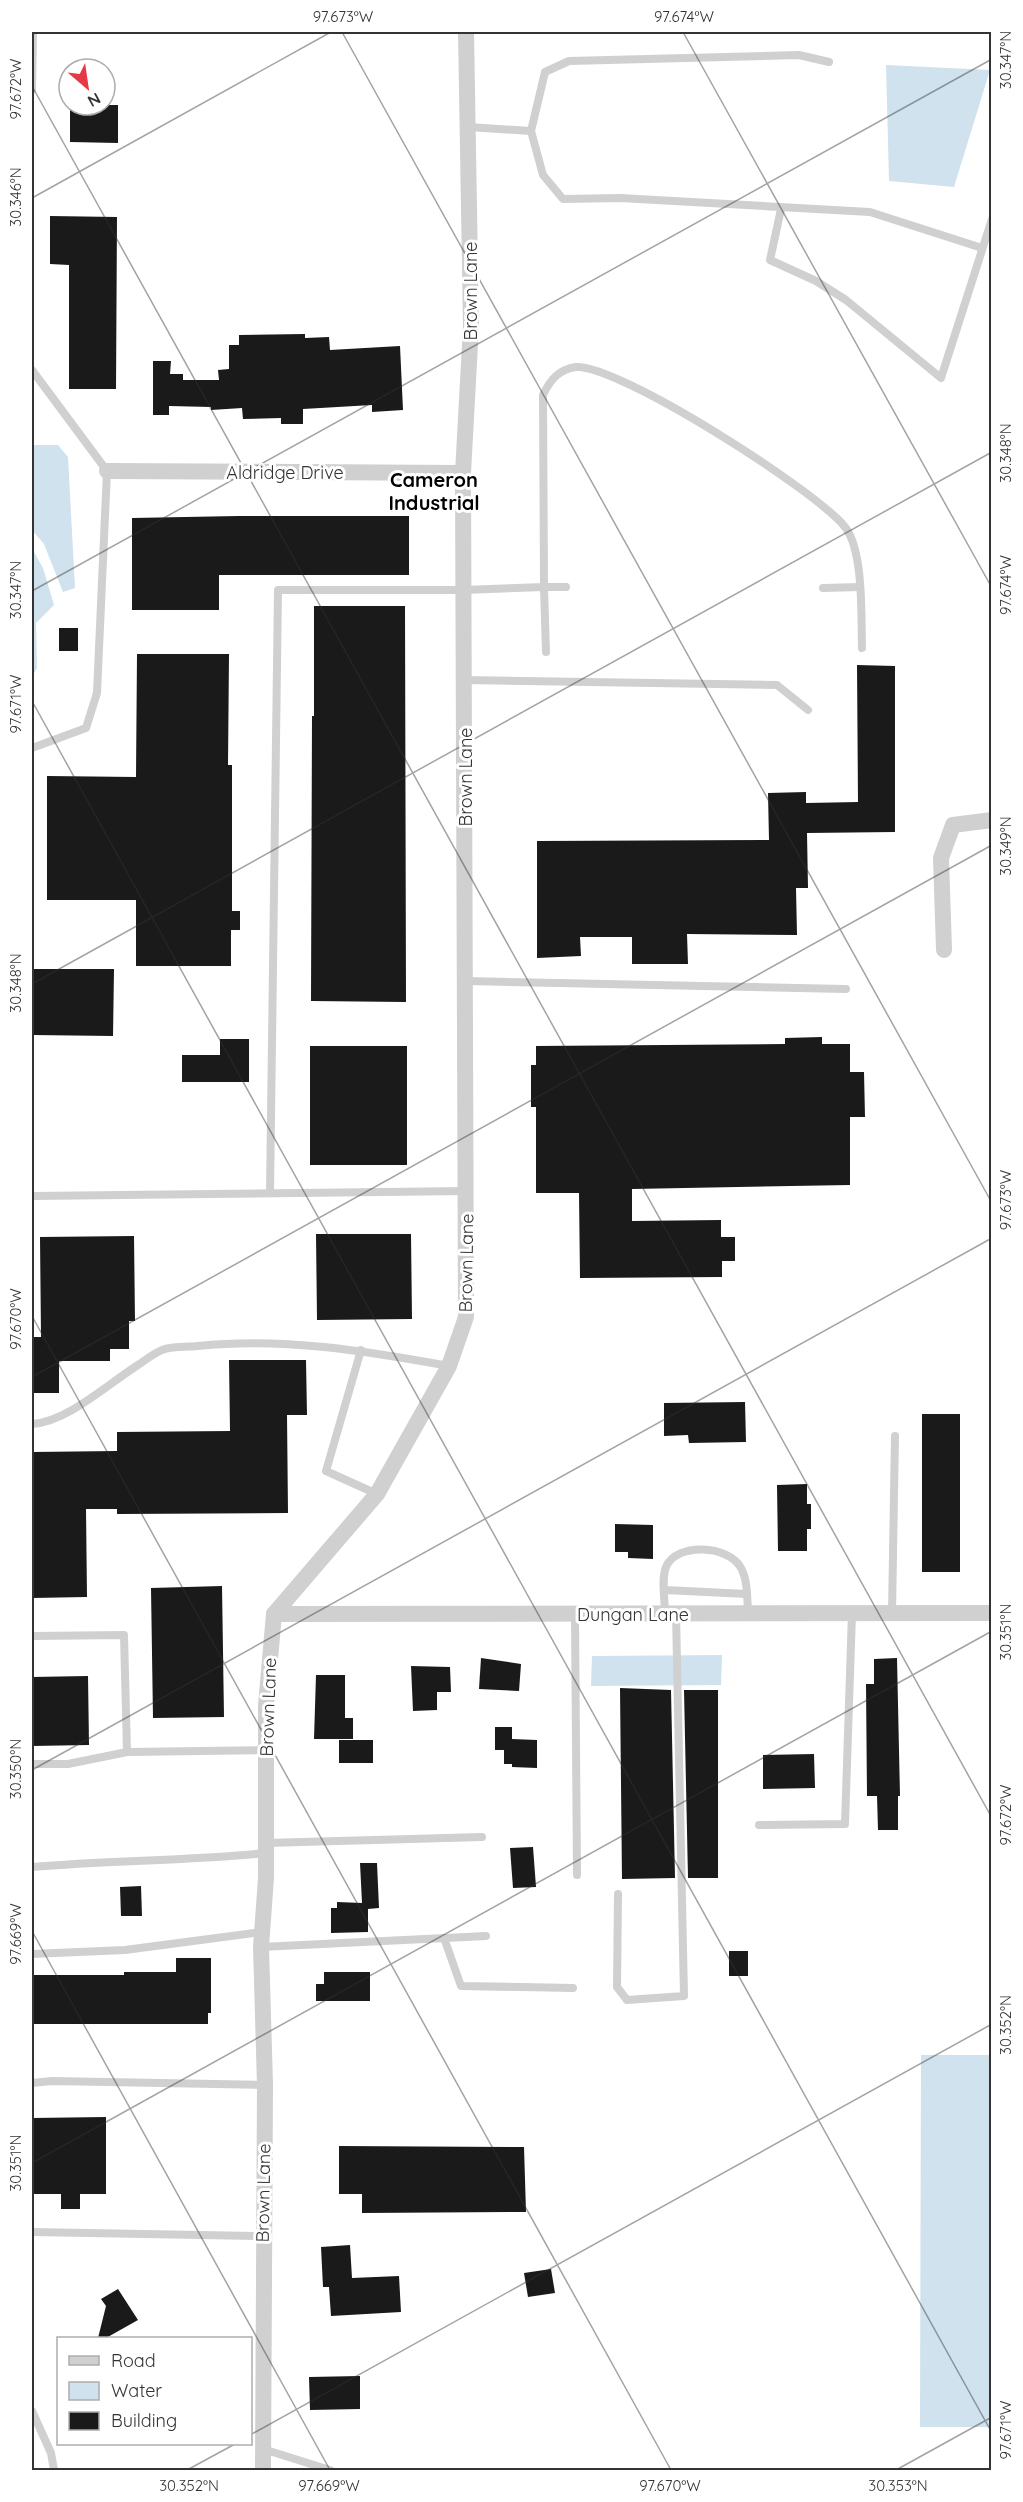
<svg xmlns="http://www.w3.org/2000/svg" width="1023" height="2502" font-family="Quicksand,sans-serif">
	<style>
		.water { fill: #cfe2ee }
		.building { fill: #1a1a1a }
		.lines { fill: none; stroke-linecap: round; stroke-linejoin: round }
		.lane { stroke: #d0d0d0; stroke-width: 8 }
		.street { stroke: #d0d0d0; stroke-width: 16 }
		.ticks { fill: none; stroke: #333; stroke-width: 1.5; stroke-opacity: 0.45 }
		.labels { text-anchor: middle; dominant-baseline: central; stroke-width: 6; stroke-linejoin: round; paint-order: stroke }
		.street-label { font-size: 18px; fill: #333; stroke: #fff }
		.neighbourhood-label { font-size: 20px; font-weight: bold; fill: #000; stroke: #fff }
		.neatline { fill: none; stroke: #333; stroke-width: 2 }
		.ticks-label { font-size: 15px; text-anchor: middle; fill: #333 }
	</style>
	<rect width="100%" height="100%" fill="#fff"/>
	<!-- water -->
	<g class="water">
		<polygon points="886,65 990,70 954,187 889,181"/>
		<polygon points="32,445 58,445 68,457 75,588 63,592 44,544 32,530"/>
		<polygon points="32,548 43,568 54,605 36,623 37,668 32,677"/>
		<polygon points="722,1655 721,1685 591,1686 592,1656"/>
		<polygon points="921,2055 991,2055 991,2427 920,2427"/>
	</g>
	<!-- building -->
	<g class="building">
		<polygon points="70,105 118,105 118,143 70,142"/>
		<polygon points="50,216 117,217 116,389 69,389 69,265 50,264"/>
		<polygon points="305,334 305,338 329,337 330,350 400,346 403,410 372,412 372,405 303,409 303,424 281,424 281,418 243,419 242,408 211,410 211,407 169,406 169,415 153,415 153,361 171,361 170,374 183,374 183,380 219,380 218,370 229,369 229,345 239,345 239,335"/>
		<polygon points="238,516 409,516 409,575 219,575 219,610 132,610 132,518"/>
		<polygon points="314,606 405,606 406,1002 311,1001 312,716 314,716"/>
		<rect x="59" y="628" width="19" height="23"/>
		<polygon points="137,654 229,654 228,765 232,765 232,911 240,911 240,930 231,930 231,966 136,966 136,900 47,900 47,776 136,777"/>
		<polygon points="857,665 895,666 895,832 807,833 808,888 796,888 797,935 687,934 688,964 632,964 632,937 580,937 581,956 537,958 537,841 769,840 768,793 806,792 806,803 858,802"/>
		<polygon points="32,969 114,969 113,1036 32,1035"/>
		<polygon points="822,1037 822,1044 850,1044 850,1072 864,1072 865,1117 850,1117 850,1185 632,1189 632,1221 721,1220 721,1237 735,1237 735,1261 722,1261 722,1277 580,1278 579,1193 536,1193 536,1107 531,1107 531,1065 536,1065 536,1046 785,1044 785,1038"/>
		<polygon points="220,1039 249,1039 249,1082 182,1082 182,1055 220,1055"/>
		<rect x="310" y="1046" width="97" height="119"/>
		<polygon points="316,1234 411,1234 412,1319 317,1320"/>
		<polygon points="134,1236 135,1321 129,1321 129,1349 110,1349 110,1361 59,1361 59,1393 32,1393 32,1337 41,1337 40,1237"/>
		<polygon points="229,1360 306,1360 307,1415 287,1415 288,1513 117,1514 117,1509 86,1509 87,1597 32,1598 32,1452 117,1451 117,1432 230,1431"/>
		<polygon points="745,1402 746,1442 689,1443 688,1435 664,1436 664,1403"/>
		<rect x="922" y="1414" width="38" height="158"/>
		<polygon points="807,1484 807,1504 811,1504 811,1529 807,1529 807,1551 778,1551 777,1485"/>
		<polygon points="615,1524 653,1525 653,1559 628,1558 628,1552 615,1552"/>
		<polygon points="222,1586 224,1717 153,1718 151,1588"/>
		<polygon points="481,1658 521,1664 519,1691 479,1689"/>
		<polygon points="897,1658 900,1796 898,1796 898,1830 878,1830 877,1796 867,1796 866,1684 874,1684 874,1659"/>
		<polygon points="411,1666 450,1667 451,1692 437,1692 437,1710 413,1711"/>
		<polygon points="316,1675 345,1675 345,1718 353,1718 353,1739 314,1739"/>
		<polygon points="88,1676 89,1745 32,1746 32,1677"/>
		<polygon points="620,1688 671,1690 675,1878 622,1879"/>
		<polygon points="684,1690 718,1690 718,1878 688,1878"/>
		<polygon points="495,1727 512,1727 512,1739 537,1740 537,1768 512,1767 512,1764 504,1764 504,1750 495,1750"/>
		<rect x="339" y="1740" width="34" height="23"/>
		<polygon points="814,1754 815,1788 763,1789 763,1755"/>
		<polygon points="533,1847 536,1887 513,1888 510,1848"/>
		<polygon points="360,1863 377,1863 379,1908 368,1909 368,1932 331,1933 331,1908 337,1908 337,1902 362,1903"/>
		<polygon points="141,1886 142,1916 121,1916 120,1887"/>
		<rect x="729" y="1951" width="19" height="25"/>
		<polygon points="176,1958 211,1958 211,2013 208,2013 208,2024 32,2024 32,1975 124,1975 124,1972 176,1972"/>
		<polygon points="324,1972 370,1972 370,2001 316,2001 316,1984 324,1984"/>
		<polygon points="106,2117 106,2194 80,2194 80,2209 61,2209 61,2194 32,2194 32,2118"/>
		<polygon points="339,2146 524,2147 526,2212 362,2213 362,2194 339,2194"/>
		<polygon points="350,2245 352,2278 399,2276 401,2312 331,2316 329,2287 323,2287 321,2247"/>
		<polygon points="551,2269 555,2293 528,2297 524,2273"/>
		<polygon points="118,2289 138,2320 106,2338 98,2338 106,2306 101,2299"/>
		<polygon points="360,2376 360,2409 310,2410 309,2377"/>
	</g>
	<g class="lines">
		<!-- lane -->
		<g class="lane">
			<polyline points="829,62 799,55 569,61 545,72 531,131 543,175 563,199 620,198 870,212 982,248"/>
			<polyline points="32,90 33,32"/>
			<polyline points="468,127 531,131"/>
			<polyline points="781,209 770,260 816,281 846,300 941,378 992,219"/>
			<polyline points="32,370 107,471 97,693 86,728 32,748"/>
			<polyline points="823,588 860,587"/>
			<polyline points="546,652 544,587 566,587"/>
			<polyline points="464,680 777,685 808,710"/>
			<polyline points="466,981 846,989"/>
			<path d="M270 1193 278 590H463L544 587 543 395C550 380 559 369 576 367 618 364 817 491 845 527 864 551 861 618 862 648"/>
			<polyline points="32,1196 467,1191"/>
			<polyline points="361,1350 326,1471 377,1494"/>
			<path d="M32 1424C67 1422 108 1384 138 1365 146 1360 154 1353 162 1350 172 1346 187 1347 198 1346 283 1337 366 1351 449 1366"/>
			<polyline points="665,1590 747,1594"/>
			<path d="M665 1613C665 1600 661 1580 666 1567 676 1542 729 1545 741 1568 748 1581 747 1598 748 1613"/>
			<polyline points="892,1613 895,1436"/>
			<polyline points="575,1614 577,1875"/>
			<polyline points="32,1636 124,1635 127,1752"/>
			<polyline points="32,1764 68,1764 127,1752 266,1750"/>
			<polyline points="759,1825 845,1824 852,1613"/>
			<polyline points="266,1843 482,1837"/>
			<path d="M32 1867C110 1860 188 1861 266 1853"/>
			<polyline points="618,1894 617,1987 627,2000 684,1996 676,1613"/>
			<polyline points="444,1938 461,1986 573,1988"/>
			<polyline points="261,1947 486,1936"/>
			<polyline points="32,1954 125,1950 262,1932"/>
			<polyline points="32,2083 52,2081 265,2085"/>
			<polyline points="32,2232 262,2236"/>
			<polyline points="32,2411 51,2453 54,2470"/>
			<polyline points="263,2449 330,2470"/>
		</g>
		<!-- street -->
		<g class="street">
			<polyline points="107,471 463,473"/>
			<polyline points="944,950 941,858 953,825 992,820"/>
			<polyline points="274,1614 992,1613"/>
			<polyline points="263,2470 265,2085 261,1947 266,1878 266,1705 274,1614 377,1494 449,1366 466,1317 463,473 471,326 466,32"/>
		</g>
	</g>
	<!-- ticks -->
	<path class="ticks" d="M342 32 992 1203M683 32 992 588M32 86 992 1818M32 198 331 32M32 591 992 59M32 701 992 2433M32 984 992 452M32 1316 671 2470M32 1377 992 845M32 1770 992 1238M32 1931 330 2470M32 2163 992 1631M250 2435 992 2024M187 2470 235 2444M896 2470 992 2417"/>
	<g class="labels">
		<!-- street labels -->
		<g class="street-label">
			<text transform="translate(470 291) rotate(-90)">Brown Lane</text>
			<text x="285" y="472">Aldridge Drive</text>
			<text transform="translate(465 777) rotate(-90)">Brown Lane</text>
			<text transform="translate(466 1263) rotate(-89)">Brown Lane</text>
			<text x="633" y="1614">Dungan Lane</text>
			<text transform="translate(268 1707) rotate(-88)">Brown Lane</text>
			<text transform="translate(263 2193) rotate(-89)">Brown Lane</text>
		</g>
		<!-- neighbourhood labels -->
		<g class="neighbourhood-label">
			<text x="434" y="479">Cameron<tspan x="434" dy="23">Industrial</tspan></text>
		</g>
	</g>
	<!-- border -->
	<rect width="1023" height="2502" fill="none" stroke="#ffffff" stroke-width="66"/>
	<!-- legend -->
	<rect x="57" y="2337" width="195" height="108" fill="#ffffff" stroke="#adadad" stroke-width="1.5"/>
	<rect x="69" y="2356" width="30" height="9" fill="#d0d0d0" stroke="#adadad" stroke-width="1.5"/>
	<text x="111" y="2367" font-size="18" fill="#333333">Road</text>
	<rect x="69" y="2382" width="30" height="18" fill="#cfe2ee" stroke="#adadad" stroke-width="1.5"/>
	<text x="111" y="2397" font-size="18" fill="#333333">Water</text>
	<rect x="69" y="2412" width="30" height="18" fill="#1a1a1a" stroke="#adadad" stroke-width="1.5"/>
	<text x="111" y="2427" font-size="18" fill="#333333">Building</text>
	<!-- north arrow -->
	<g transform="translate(87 87) rotate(151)"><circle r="28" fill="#ffffff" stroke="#adadad" stroke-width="1.5"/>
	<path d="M0-4.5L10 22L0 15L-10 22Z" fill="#e63946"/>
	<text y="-9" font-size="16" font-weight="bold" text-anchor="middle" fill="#333333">N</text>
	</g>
	<rect x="33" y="33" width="957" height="2436" class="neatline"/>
	<g class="ticks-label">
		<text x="343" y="22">97.673°W</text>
		<text x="684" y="22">97.674°W</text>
		<text transform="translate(1006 60) rotate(-90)" y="5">30.347°N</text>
		<text transform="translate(16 89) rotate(-90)" y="5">97.672°W</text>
		<text transform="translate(16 197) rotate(-90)" y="5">30.346°N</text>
		<text transform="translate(1006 453) rotate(-90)" y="5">30.348°N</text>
		<text transform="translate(1006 585) rotate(-90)" y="5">97.674°W</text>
		<text transform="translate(16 590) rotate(-90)" y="5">30.347°N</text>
		<text transform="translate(16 704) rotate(-90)" y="5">97.671°W</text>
		<text transform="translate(1006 846) rotate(-90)" y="5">30.349°N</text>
		<text transform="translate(16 983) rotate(-90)" y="5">30.348°N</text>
		<text transform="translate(1006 1200) rotate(-90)" y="5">97.673°W</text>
		<text transform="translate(16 1319) rotate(-90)" y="5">97.670°W</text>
		<text transform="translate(1006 1632) rotate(-90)" y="5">30.351°N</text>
		<text transform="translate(16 1769) rotate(-90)" y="5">30.350°N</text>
		<text transform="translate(1006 1815) rotate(-90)" y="5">97.672°W</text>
		<text transform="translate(16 1934) rotate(-90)" y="5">97.669°W</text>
		<text transform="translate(1006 2025) rotate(-90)" y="5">30.352°N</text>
		<text transform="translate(16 2163) rotate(-90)" y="5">30.351°N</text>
		<text transform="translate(1006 2430) rotate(-90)" y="5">97.671°W</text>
		<text x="189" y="2491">30.352°N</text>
		<text x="329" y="2491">97.669°W</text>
		<text x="670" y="2491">97.670°W</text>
		<text x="898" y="2491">30.353°N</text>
	</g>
</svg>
